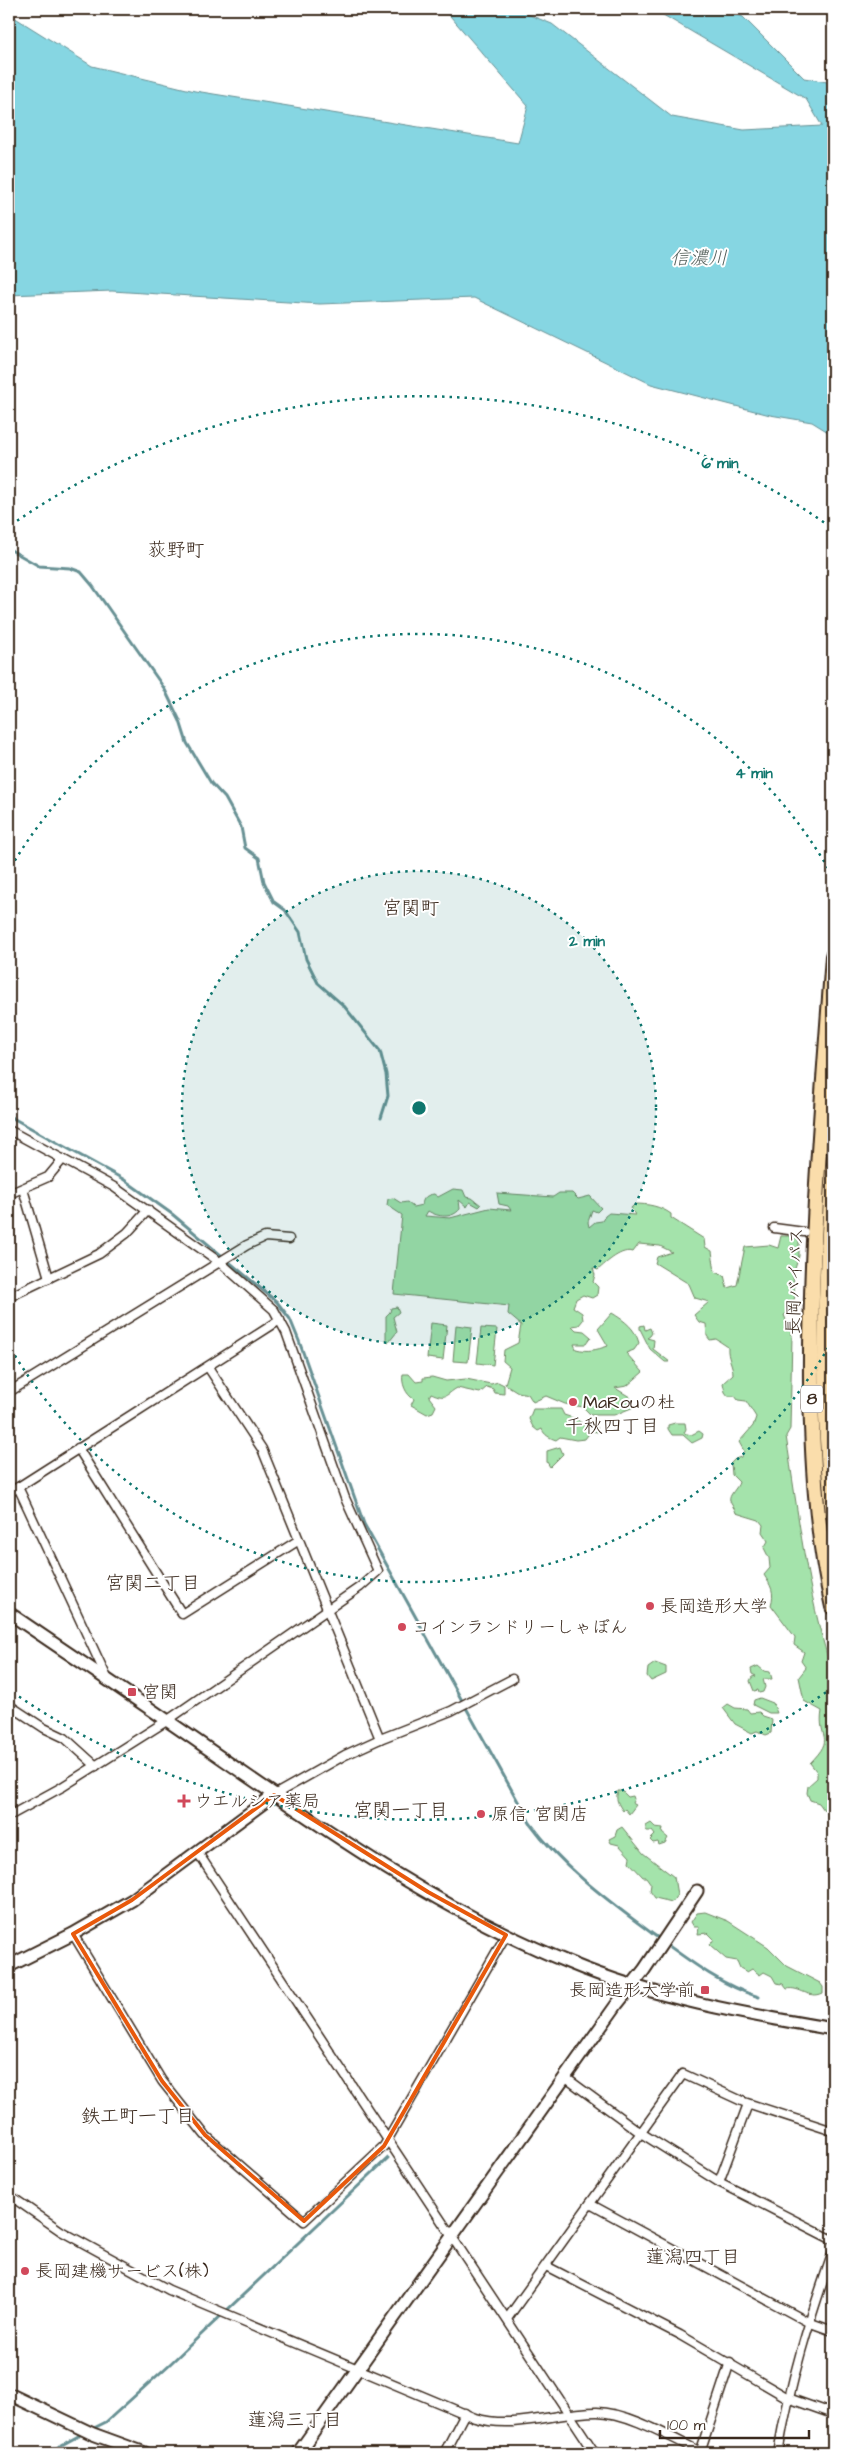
<svg xmlns="http://www.w3.org/2000/svg" width="842" height="2462" font-family="'Architects Daughter','Klee One',sans-serif">
	<style>
		.green { fill: #a4e3ab; stroke: #708664 }
		.water { fill: #86d6e2; stroke: #689194 }
		.lines { fill: none; stroke-linecap: round; stroke-linejoin: round }
		.stream { stroke: #689194; stroke-width: 3 }
		.street-casing { stroke: #3b2a1e; stroke-width: 11 }
		.secondary-casing { stroke: #3b2a1e; stroke-width: 15 }
		.highway-casing { stroke: #3b2a1e; stroke-width: 18 }
		.street { stroke: #fff; stroke-width: 8 }
		.secondary { stroke: #fff; stroke-width: 11 }
		.highway { stroke: #faddab; stroke-width: 14 }
		.marked { fill: none; stroke: #e8590c; stroke-width: 4; stroke-linejoin: round }
		.ring { fill: none; stroke: #0f766e; stroke-width: 2.5; stroke-dasharray: 2.5 5 }
		.poi-dot { fill: #d1495b; stroke: #fff; stroke-width: 2 }
		.labels { text-anchor: middle; dominant-baseline: central; stroke-width: 4; stroke-linejoin: round; paint-order: stroke }
		.shield { fill: #fff; stroke: #766a62; stroke-width: 1 }
		.shield-label { font-size: 16px; font-weight: bold; fill: #3b2a1e }
		.street-label { font-size: 18px; fill: #3b2a1e; stroke: #fff }
		.poi-label { font-size: 18px; fill: #3b2a1e; stroke: #fff; text-anchor: start }
		.water-label { font-size: 19px; font-style: italic; fill: #525e59; stroke: #fff }
		.neighbourhood-label { font-size: 19px; fill: #3b2a1e; stroke: #fff }
		.centre { fill: #0f766e; stroke: #fff; stroke-width: 2.5 }
		.ring-label { font-size: 15px; text-anchor: middle; font-weight: bold; fill: #0f766e; stroke: #fff; stroke-width: 4; stroke-linejoin: round; paint-order: stroke }
	</style>
	<rect width="100%" height="100%" fill="#fff"/>
	<filter id="ink" filterUnits="userSpaceOnUse"><feTurbulence type="fractalNoise" baseFrequency=".02" numOctaves="2"/><feDisplacementMap in="SourceGraphic" scale="10" xChannelSelector="R" yChannelSelector="G"/><feConvolveMatrix kernelMatrix="1 2 1 2 8 2 1 2 1" color-interpolation-filters="sRGB"/></filter>
	<g filter="url(#ink)">
		<!-- green -->
		<g class="green">
			<path d="M453 1189 463 1190 466 1197 472 1198 481 1205 479 1207 470 1202 467 1207 459 1200 460 1209C452 1219 438 1217 428 1211L425 1216 450 1218 489 1208 511 1210 508 1206 499 1204 497 1193 553 1197 559 1193H572L578 1199 590 1196 601 1208 597 1212 592 1210 588 1222 589 1227 595 1222 602 1221 605 1216 609 1213 635 1215 631 1208 635 1204C648 1204 660 1206 671 1214V1218L704 1239 705 1247 712 1251 715 1272 724 1275 727 1288 737 1285 745 1247 769 1245 778 1248 781 1236H793L799 1240V1256L793 1275 795 1296 791 1311 784 1315 792 1335 790 1429 786 1436C798 1514 807 1592 831 1668L829 1679 833 1685V1815L832 1810H824L819 1803 810 1800 807 1793 808 1786 817 1778V1772L810 1763C837 1736 817 1739 822 1711L804 1701 799 1677 806 1668 801 1661 804 1652 794 1645 795 1637 771 1605C775 1592 771 1586 764 1575L770 1568 769 1558 764 1548 768 1541 762 1532 763 1525 759 1520 736 1513C735 1508 731 1505 730 1501 728 1495 738 1488 739 1482L732 1475 731 1463 735 1459 741 1457 744 1451 739 1442 753 1426 756 1417 746 1401 738 1400 735 1396H728L725 1392 723 1383 733 1374C733 1364 727 1358 728 1347L716 1339 710 1340 707 1336 706 1324 699 1322 694 1315 709 1302 695 1298 689 1284 655 1263 657 1257 672 1252 660 1246 639 1244 633 1252C622 1248 607 1262 598 1270L593 1268 595 1275 593 1282 598 1287 597 1295 592 1298 583 1295 576 1299 573 1307 582 1313 583 1320 579 1325 572 1326 576 1330 584 1331 591 1337 586 1344H574L576 1349C588 1352 596 1350 608 1346L598 1329 612 1313C625 1321 635 1328 639 1343L634 1350 626 1353 643 1372 627 1386 615 1388 630 1397 634 1407 614 1415H591L583 1407 565 1404 546 1396 533 1402 528 1394 518 1392 505 1384 510 1367 503 1361 504 1350 518 1343 521 1325 508 1314 509 1306 394 1294 402 1215 387 1205 388 1199 393 1198 401 1203 407 1202 413 1207 422 1205C423 1197 427 1195 434 1194L438 1197Z"/>
			<polygon points="397,1307 399,1312 393,1317 397,1332 389,1342 386,1340 386,1316 390,1312 391,1308"/>
			<polygon points="431,1323 447,1325 443,1360 427,1358"/>
			<polygon points="456,1325 472,1327 468,1362 453,1361"/>
			<polygon points="644,1325 645,1330 650,1328 652,1333 650,1336 647,1338 654,1340 653,1349 670,1362 665,1362 650,1349 640,1329 640,1326"/>
			<polygon points="481,1328 497,1329 493,1365 477,1363"/>
			<path d="M403 1374H409L416 1382 423 1381V1378L432 1377 446 1381 466 1379 491 1384 498 1382 504 1385V1394L495 1393 493 1389 487 1387 480 1393 457 1388C445 1395 447 1400 431 1393L429 1397 436 1406 433 1412 427 1414 411 1405 414 1399C406 1395 401 1383 403 1374Z"/>
			<path d="M533 1409H561L564 1415 576 1419 587 1427H597L598 1432 591 1431 585 1439 576 1440 560 1437 556 1440C550 1438 544 1435 542 1429L538 1431 533 1427 529 1419Z"/>
			<polygon points="675,1423 685,1423 686,1429 684,1433 691,1435 699,1431 703,1434 702,1438 692,1443 683,1435 672,1435 668,1429 668,1425"/>
			<polygon points="560,1447 563,1454 550,1467 547,1462 547,1451"/>
			<polygon points="655,1663 666,1667 666,1674 651,1681 647,1676 648,1668"/>
			<polygon points="758,1666 764,1671 770,1672 772,1679 763,1679 765,1687 763,1692 759,1693 758,1690 754,1691 750,1681 752,1677 756,1676 752,1674 751,1669"/>
			<polygon points="760,1698 773,1703 777,1713 769,1713 753,1705 754,1700"/>
			<polygon points="728,1704 735,1708 747,1709 750,1713 759,1712 763,1716 772,1719 771,1733 766,1735 757,1731 752,1733 735,1724 723,1708"/>
			<path d="M618 1791H622L628 1797 633 1796 634 1799 632 1803 636 1805 629 1814 625 1809 623 1811C618 1804 615 1799 618 1791Z"/>
			<polygon points="651,1823 655,1827 663,1828 662,1833 668,1838 665,1843 659,1845 658,1842 653,1843 650,1840 655,1835 652,1831 646,1831 646,1826"/>
			<polygon points="622,1827 643,1853 674,1877 677,1895 672,1902 655,1898 650,1891 651,1884 646,1877 643,1877 629,1862 630,1857 619,1845 611,1843 609,1839 615,1836 617,1830"/>
			<path d="M705 1912 728 1921 768 1947 787 1966 820 1983 823 1987V1993C809 2000 800 1986 787 1989L783 1984 776 1983 772 1976 764 1972 760 1975 752 1969 747 1972 740 1968 737 1961 726 1959 710 1945 714 1939 708 1933 698 1934 699 1927H694L691 1922 697 1913Z"/>
		</g>
		<!-- water -->
		<polygon class="water" points="444,9 522,9 527,14 552,24 672,117 744,130 822,126 806,99 653,9 726,9 743,17 804,78 833,83 833,435 812,422 770,415 651,384 474,298 320,304 112,291 9,295 9,14 92,66 195,91 518,143 528,106"/>
		<g class="lines">
			<!-- stream -->
			<g class="stream">
				<polyline points="9,549 39,566 70,568 81,572 92,585 164,688 180,721 187,743 211,783 225,798 241,827 245,848 259,858 264,882 274,902 285,910 300,932 306,959 318,983 344,1006 380,1051 386,1074 388,1096 381,1118"/>
				<path d="M9 1116 123 1179 172 1214 277 1302 290 1319 299 1341 364 1524 530 1823C563 1868 609 1901 654 1935 687 1959 720 1985 759 1997"/>
				<polyline points="92,2429 106,2422 170,2364 388,2158"/>
				<polyline points="54,2453 58,2447 84,2433"/>
			</g>
			<!-- street casing -->
			<g class="street-casing">
				<g id="street">
					<polyline points="9,1130 114,1187 221,1263 274,1310 286,1332 345,1498 378,1571 360,1587 168,1720 62,1787 9,1816"/>
					<polyline points="23,1189 49,1278"/>
					<polyline points="9,1194 48,1177 63,1159"/>
					<polyline points="774,1228 804,1232"/>
					<polyline points="9,1297 99,1254 127,1233 148,1210"/>
					<polyline points="208,1367 262,1449 380,1739 345,1755 274,1795"/>
					<polyline points="9,1392 247,1245 265,1237 289,1239"/>
					<polyline points="78,1448 182,1614 299,1540"/>
					<polyline points="18,1487 108,1680"/>
					<polyline points="9,1493 280,1320"/>
					<polyline points="9,1705 44,1728 65,1738 96,1766"/>
					<polyline points="380,1739 451,1711 512,1679"/>
					<polyline points="198,1853 595,2453"/>
					<polyline points="73,1934 162,2081 205,2135 304,2221 384,2146 506,1935"/>
					<polyline points="566,2078 641,2133 719,2182 833,2240"/>
					<polyline points="719,2182 748,2104"/>
					<path d="M9 2195 61 2231 169 2290 475 2418C515 2430 556 2412 597 2412 628 2412 672 2438 701 2452"/>
					<polyline points="590,2204 808,2322 833,2331"/>
					<polyline points="546,2266 680,2335 788,2398 833,2414"/>
					<polyline points="507,2319 683,2074 744,2102 833,2131"/>
					<polyline points="444,2453 465,2413"/>
					<polyline points="700,2453 730,2362"/>
					<path d="M778 2453C790 2382 809 2320 833 2252"/>
				</g>
			</g>
			<!-- secondary casing -->
			<g class="secondary-casing">
				<g id="secondary">
					<polyline points="830,1353 833,1378"/>
					<path d="M9 1613C75 1658 141 1702 207 1748 322 1828 439 1910 570 1963 654 1998 744 2014 833 2029"/>
					<polyline points="9,1966 73,1934 132,1900 274,1795"/>
					<polyline points="9,2394 93,2434 145,2453"/>
					<polyline points="298,2453 617,2004 644,1970 697,1891"/>
				</g>
			</g>
			<!-- highway casing -->
			<g class="highway-casing">
				<g id="highway">
					<path d="M833 956C823 1098 810 1240 811 1382 812 1457 816 1533 833 1607"/>
					<path d="M833 1169C825 1284 820 1398 833 1512"/>
				</g>
			</g>
			<!-- street -->
			<use href="#street" class="street"/>
			<!-- secondary -->
			<use href="#secondary" class="secondary"/>
			<!-- highway -->
			<use href="#highway" class="highway"/>
		</g>
	</g>
	<!-- marked area -->
	<path class="marked" d="M274 1795 428 1892 506 1935 384 2146 304 2221 205 2135 162 2081 73 1934 132 1900Z"/>
	<!-- distance rings -->
	<circle cx="419" cy="1108" r="237" fill="#0f766e" fill-opacity=".12"/>
	<g class="ring">
		<circle cx="419" cy="1108" r="237"/>
		<path d="M832 1341A474 474 0 0 1 11 1349M11 867A474 474 0 0 1 832 875"/>
		<path d="M832 1688A712 712 0 0 1 11 1691M11 525A712 712 0 0 1 832 528"/>
	</g>
	<!-- markers -->
	<g class="poi-dot">
		<circle cx="573" cy="1402" r="5"/>
		<circle cx="650" cy="1606" r="5"/>
		<circle cx="402" cy="1627" r="5"/>
		<rect x="127" y="1687" width="10" height="10" rx="2.5"/>
		<path d="M181.5 1793.5h5v5h5v5h-5v5h-5v-5h-5v-5h5z"/>
		<circle cx="481" cy="1814" r="5"/>
		<rect x="700" y="1985" width="10" height="10" rx="2.5"/>
		<circle cx="25" cy="2271" r="5"/>
	</g>
	<g class="labels">
		<!-- shield labels -->
		<rect class="shield" x="801" y="1385.5" width="22" height="27" rx="4"/>
		<g class="shield-label">
			<text x="812" y="1399">8</text>
		</g>
		<!-- street labels -->
		<g class="street-label">
			<text transform="translate(795 1281) rotate(-88)">長岡バイパス</text>
		</g>
		<!-- poi labels -->
		<g class="poi-label">
			<text x="583" y="1402">MaRouの杜</text>
			<text x="660" y="1606">長岡造形大学</text>
			<text x="412" y="1627">コインランドリーしゃぼん</text>
			<text x="142" y="1692">宮関</text>
			<text x="194" y="1801">ウエルシア薬局</text>
			<text x="491" y="1814">原信 宮関店</text>
			<text x="695" y="1990" text-anchor="end">長岡造形大学前</text>
			<text x="35" y="2271">長岡建機サービス(株)</text>
		</g>
		<!-- water labels -->
		<g class="water-label">
			<text x="699" y="258">信濃川</text>
		</g>
		<!-- neighbourhood labels -->
		<g class="neighbourhood-label">
			<text x="176" y="550">荻野町</text>
			<text x="411" y="908">宮関町</text>
			<text x="612" y="1426">千秋四丁目</text>
			<text x="153" y="1583">宮関二丁目</text>
			<text x="401" y="1810">宮関一丁目</text>
			<text x="138" y="2116">鉄工町一丁目</text>
			<text x="693" y="2257">蓮潟四丁目</text>
			<text x="295" y="2420">蓮潟三丁目</text>
		</g>
	</g>
	<circle cx="419" cy="1108" r="8" class="centre"/>
	<g class="ring-label">
		<text x="720" y="468">6 min</text>
		<text x="754" y="778">4 min</text>
		<text x="587" y="946">2 min</text>
	</g>
	<!-- margin -->
	<rect width="842" height="2462" fill="none" stroke="#fff" stroke-width="30"/>
	<rect x="15" y="15" width="812" height="2432" fill="none" stroke="#3b2a1e" stroke-width="2" filter="url(#ink)"/>
	<!-- scale -->
	<path d="M660 2430v8h149v-8" fill="none" stroke="#3b2a1e" stroke-width="2.5"/>
	<text x="667" y="2430" font-size="15" fill="#3b2a1e" stroke="#ffffff" stroke-width="4" paint-order="stroke">100 m</text>
</svg>
